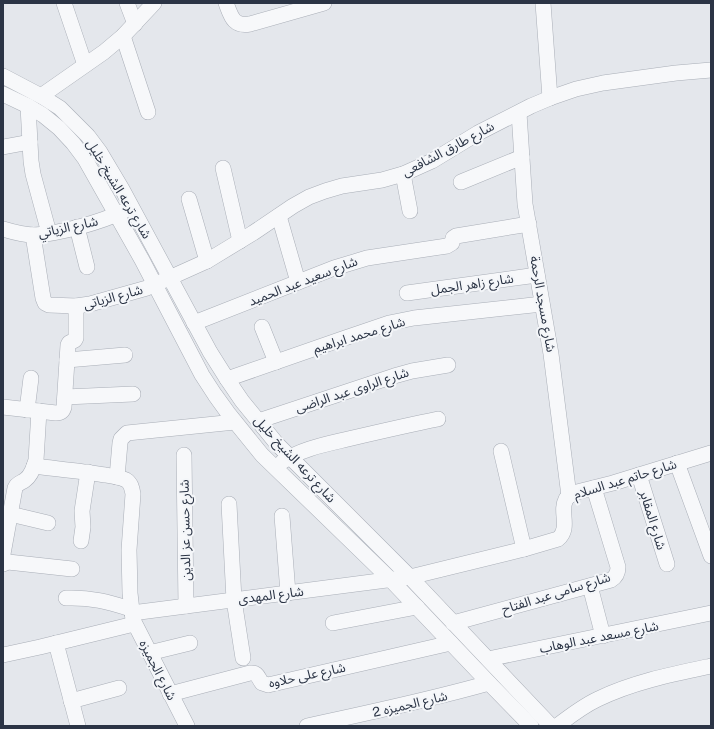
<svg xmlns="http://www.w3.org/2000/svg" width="714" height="729" font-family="'Public Sans','Noto Sans Arabic',sans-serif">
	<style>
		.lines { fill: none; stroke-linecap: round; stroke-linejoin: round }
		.minor-casing { stroke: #a9aeb7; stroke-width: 16 }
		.minor { stroke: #f7f8fa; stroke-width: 15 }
		.labels { text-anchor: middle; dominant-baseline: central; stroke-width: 4; stroke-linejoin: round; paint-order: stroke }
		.street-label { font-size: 13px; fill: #2b3445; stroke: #f4f6f9 }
	</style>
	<rect width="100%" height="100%" fill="#e4e7ec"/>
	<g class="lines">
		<!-- minor casing -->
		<g class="minor-casing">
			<g id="minor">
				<polyline points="64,3 85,65"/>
				<polyline points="127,3 135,24"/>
				<path d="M226 3C231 16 233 27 250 24L324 3"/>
				<polyline points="543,3 550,98"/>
				<polyline points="123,36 148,112"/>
				<polyline points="3,76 41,96 60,108 88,136 100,152 122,189 210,352 227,379 242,401 277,444 410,577 551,726"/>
				<polyline points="3,94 28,106 43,115 59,128 73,143 85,159 142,260 202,375 215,395 228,413 262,455 390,579 489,683 531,726"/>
				<polyline points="41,96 104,52 123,36 154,3"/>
				<polyline points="28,106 31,161 33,174 49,233"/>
				<polyline points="519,113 525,204 551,354 569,496"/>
				<polyline points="3,147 30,142"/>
				<polyline points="223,168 240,241"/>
				<polyline points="403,174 410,211"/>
				<polyline points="461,182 522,157"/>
				<polyline points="189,199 207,261"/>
				<polyline points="279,216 298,282"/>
				<polyline points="77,227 87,267"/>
				<path d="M3 229C13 232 23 235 34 235 59 234 101 222 124 211"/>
				<polyline points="33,235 43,298 45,303 49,305 76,306 90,304 147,288 207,261 253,233 293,206 309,197 325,191 342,186 382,180 403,174 432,161 478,133 531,106 550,98 576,89 603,83 676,73 711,70"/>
				<polyline points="407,293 537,275"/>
				<polyline points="194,323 334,268 367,258 447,246 452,243 453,238 456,236 529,224"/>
				<polyline points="262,327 276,362"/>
				<polyline points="67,360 125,355"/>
				<polyline points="227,379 342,339 389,323 414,318 542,304"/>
				<polyline points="65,397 133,394"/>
				<path d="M3 407 56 413C61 413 63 411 64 407L68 345 69 343 75 340 76 338V306"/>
				<polyline points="27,410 31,378"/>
				<polyline points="258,421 394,376 412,371 448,365"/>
				<polyline points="501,451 524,549"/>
				<polyline points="184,455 186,606"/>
				<path d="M282 462C300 449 327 444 348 439 378 432 408 425 438 419"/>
				<polyline points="677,463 711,556"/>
				<path d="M34 466C58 469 82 471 105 475 112 476 120 477 126 480 131 483 132 488 133 494L129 550 130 593 133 620 187 726"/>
				<polyline points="639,475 667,564"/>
				<polyline points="117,477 120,443 121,439 127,433 235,422"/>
				<polyline points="229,504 234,600 243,658"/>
				<polyline points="10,514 48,523"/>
				<polyline points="282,516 288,593"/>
				<polyline points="81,541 83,527 82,511 88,472"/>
				<path d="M3 554 15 488C17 483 21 483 25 480 31 476 34 467 36 460L39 411"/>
				<polyline points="3,564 8,562 72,569"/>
				<polyline points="590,586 603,636"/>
				<path d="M66 598C91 597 108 602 131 609"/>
				<path d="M132 613 410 577 524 549 558 539C571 528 559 512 566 499 568 496 571 495 573 493L613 483 711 453"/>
				<polyline points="333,623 417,607"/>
				<path d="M453 623 611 580C616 577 618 573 618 567L594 488"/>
				<polyline points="56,643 78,726"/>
				<polyline points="149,653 190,643"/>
				<polyline points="3,655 40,647 134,624"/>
				<polyline points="488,659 711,613"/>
				<path d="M170 694 250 673C258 672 258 678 262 683L268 685 451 643"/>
				<polyline points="71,701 119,688"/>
				<path d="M307 726C368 713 429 700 489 683"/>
				<path d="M557 726C570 716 583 706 598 699 633 682 673 674 711 666"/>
			</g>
		</g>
		<!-- minor -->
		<use href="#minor" class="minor"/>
	</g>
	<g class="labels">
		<!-- street labels -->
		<g class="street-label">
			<text transform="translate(448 149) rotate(-28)">شارع طارق الشافعى</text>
			<text transform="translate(119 189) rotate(59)">شارع ترعه الشيخ خليل</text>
			<text transform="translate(68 227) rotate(-12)">شارع الزياتي</text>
			<text transform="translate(303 281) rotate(-21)">شارع سعيد عبد الحميد</text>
			<text transform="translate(472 284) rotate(-8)">شارع زاهر الجمل</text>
			<text transform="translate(113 297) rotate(-15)">شارع الزياتى</text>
			<text transform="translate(543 304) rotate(80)">شارع مسجد الرحمة</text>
			<text transform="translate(359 335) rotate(-17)">شارع محمد ابراهيم</text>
			<text transform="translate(352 390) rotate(-18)">شارع الراوى عبد الراضى</text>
			<text transform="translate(295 459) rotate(47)">شارع ترعه الشيخ خليل</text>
			<text transform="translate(625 479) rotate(-17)">شارع حاتم عبد السلام</text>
			<text transform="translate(653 520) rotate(73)">شارع المقابر</text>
			<text transform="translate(185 530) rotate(-91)">شارع حسن عز الدين</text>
			<text transform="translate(556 593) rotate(-17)">شارع سامى عبد الفتاح</text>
			<text transform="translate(271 595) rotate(-7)">شارع المهدى</text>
			<text transform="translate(599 637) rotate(-11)">شارع مسعد عبد الوهاب</text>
			<text transform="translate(158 670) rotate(63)">شارع الجميزه</text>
			<text transform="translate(307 675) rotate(-12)">شارع على حلاوه</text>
			<text transform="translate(410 704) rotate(-13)">شارع الجميزه 2</text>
		</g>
	</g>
	<!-- border -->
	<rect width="714" height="729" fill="none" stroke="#2b3445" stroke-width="8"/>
</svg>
